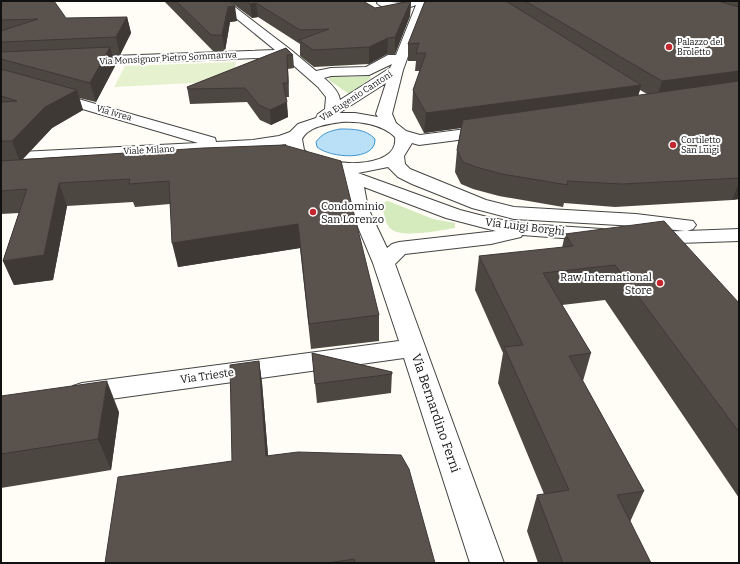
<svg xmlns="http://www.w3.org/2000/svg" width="740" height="564" font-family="Bitter,serif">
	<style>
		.green { fill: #d5ebbd }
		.pitch { fill: #e6f2cf }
		.water { fill: #b9e0f7; stroke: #3f96cf }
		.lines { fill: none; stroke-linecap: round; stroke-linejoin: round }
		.minor-casing { stroke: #444; stroke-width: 2 }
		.minor { fill: #fff; fill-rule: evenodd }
		.wall { fill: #4d4742; fill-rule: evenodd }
		.shaded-wall { fill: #3f3936 }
		.building { fill: #5a524d; stroke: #3f3936 }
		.poi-dot { fill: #c4262e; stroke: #fff; stroke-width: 1.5 }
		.labels { text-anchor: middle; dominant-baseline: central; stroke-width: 4; stroke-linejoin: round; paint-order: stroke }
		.far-poi-label { font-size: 9px; fill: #111; stroke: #fff; text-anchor: start }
		.far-street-label { font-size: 9px; fill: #111; stroke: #fff }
		.poi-label { font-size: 11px; fill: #111; stroke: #fff; text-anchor: start }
		.street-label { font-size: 11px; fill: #111; stroke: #fff }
		.near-street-label { font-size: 13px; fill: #111; stroke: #fff }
	</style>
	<rect width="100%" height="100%" fill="#fffdf5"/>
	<!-- green -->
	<g class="green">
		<polygon points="337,76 349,77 370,76 371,78 349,94 329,80 330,77"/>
		<path d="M388 201 433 219 455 223V228C441 230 399 240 389 227 385 222 383 210 381 203Z"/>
	</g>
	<!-- pitch -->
	<polygon class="pitch" points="236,62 233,81 114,87 125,66"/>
	<!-- water -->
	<path class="water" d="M340 129C353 129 366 129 375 139 376 162 330 158 317 147L316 142C322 133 330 131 340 129Z"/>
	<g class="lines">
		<!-- minor casing -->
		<g class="minor-casing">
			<path id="minor" d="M215 1H227L291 50 316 71 331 68 366 67 388 55H396L416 5C407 9 384 11 377 3L378 1 404 3 408 1H428L403 70 392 114 396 123 406 131 420 135 489 126 495 128 497 131 495 134 489 136 419 145 412 143 404 156 405 164 410 169 486 200 514 207 636 214 693 221 696 225 693 229 687 231 739 229V241L648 244 641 242 638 238 641 234 648 232 685 231 636 226 514 219 472 208 412 184 398 177 388 167 358 173 460 210 491 218 526 224 602 229 609 231 612 235 609 239 602 241 522 235 521 237 491 244 405 254 395 264 504 563H470L404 358 82 403 73 400 69 393 73 386 82 383 399 341 373 263 350 208 345 180C328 174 287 165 286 144L253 150 1 163V153L198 143 1 85V77L215 138 216 142 253 140 279 136 290 132 298 124 316 118 318 114 325 109 326 97 318 87 284 57 84 65 79 64 78 61 79 58 84 57 275 50ZM392 64 390 68 340 100C339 91 330 83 324 78L331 76 369 75ZM386 83 376 114 378 117 355 113H339ZM341 122C359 121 382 124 395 137 400 172 321 167 304 150L302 139C309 126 328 124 341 122ZM364 187 446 218 496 231 399 242 392 244 387 248 368 208Z"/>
		</g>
		<!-- minor -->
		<use href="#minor" class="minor"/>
	</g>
	<!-- wall -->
	<g class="wall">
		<polygon points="1,1 66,18 127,17 131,33 120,55 112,55 115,66 96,102 79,98 83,110 52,128 23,159 284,145 379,315 379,341 311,349 300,248 178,267 170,204 135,207 133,202 67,206 53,280 14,285 3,261 19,213 1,214"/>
		<polygon points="164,1 229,1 237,21 230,22 225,51 213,51"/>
		<polygon points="229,1 363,1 375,8 411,1 410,16 395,54 387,54 369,64 314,67 300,56 300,44 258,17 252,18"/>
		<path d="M425 1H739V199L732 200 615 207 564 203 563 207 499 196 473 189 461 184 455 172 457 150 461 128 424 133 412 110 413 90 420 71H415L416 61H408V44ZM640 90 647 94 638 96Z"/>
		<polygon points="286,48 293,55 294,68 288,69 289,97 286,97 288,117 271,125 260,120 247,102 190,104 187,87"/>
		<polygon points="565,234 739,303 739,498 605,300 562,305 591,353 583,381 644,491 630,522 651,563 538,563 527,531 537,495 544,494 498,383 503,353 475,290 479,256 562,248"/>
		<polygon points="312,353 392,372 391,393 317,403"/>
		<polygon points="259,361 262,383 268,456 435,563 105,563 232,461"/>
		<polygon points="1,396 119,412 111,470 1,488"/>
	</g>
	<!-- shaded-wall -->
	<g class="shaded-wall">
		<polygon points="411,1 410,16 395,54 395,37"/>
		<polygon points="256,3 258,17 252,18 250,4"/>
		<polygon points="235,6 237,21 230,22 225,51 222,35 228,7"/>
		<polygon points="127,17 131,33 120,55 116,37"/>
		<polygon points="388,38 387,54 369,64 369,47"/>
		<polygon points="110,47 115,66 96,102 90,83"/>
		<polygon points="287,55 288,69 289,97 288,83"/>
		<polygon points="739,71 739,88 656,100 662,81"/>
		<polygon points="641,85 636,104 424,133 426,113"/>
		<polygon points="77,90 83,110 52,128 20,162 12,141 45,107"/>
		<polygon points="287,102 288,117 271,125 270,110"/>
		<polygon points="59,183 67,206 53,280 14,285 3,261"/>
		<polygon points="739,183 739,199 732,200"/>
		<polygon points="298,224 300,248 178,267 172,243"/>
		<polygon points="259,361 262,383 270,479 266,456"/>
		<polygon points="107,381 119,412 111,470 98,439"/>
	</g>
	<!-- building -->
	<g class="building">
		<polygon points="1,1 54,1 66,18 127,17 116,37 1,42 1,31 38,19 1,20"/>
		<polygon points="176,1 229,1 235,6 228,7 222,35 211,35"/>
		<polygon points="247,1 363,1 375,8 411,1 395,37 388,38 369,47 313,50 299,40 329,29 300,30 256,3 250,4"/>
		<polygon points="425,1 506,1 641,85 426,113 413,90 426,53 416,53 419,43 408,44"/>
		<polygon points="525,1 718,1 739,7 739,71 662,81"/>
		<polygon points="110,47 90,83 1,59 1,52"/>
		<polygon points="286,48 293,55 287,55 288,83 283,83 287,102 270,110 259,105 245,88 188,89 187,87"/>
		<polygon points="1,69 77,90 45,107 12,141 1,141 1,102 17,101 1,96"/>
		<polygon points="739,81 739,178 622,184 567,181 568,185 502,174 476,167 463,162 457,150 463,120"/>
		<polygon points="284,145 341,161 379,315 309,324 298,224 172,243 169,181 129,184 130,179 59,183 44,255 3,261 27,189 1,191 1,161 203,148"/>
		<polygon points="664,221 739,303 739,432 615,265 543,273 591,353 569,356 644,491 617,495 651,563 563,563 537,495 569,490 504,347 523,345 479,256 573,246 565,234"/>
		<polygon points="312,353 392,372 392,374 315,384"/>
		<polygon points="259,361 266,456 298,452 401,455 409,469 435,563 355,563 354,559 328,563 105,563 118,477 232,461 230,365"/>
		<polygon points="107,381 98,439 1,454 1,396"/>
	</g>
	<!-- markers -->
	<g class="poi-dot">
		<circle cx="669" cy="47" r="4"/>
		<circle cx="673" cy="145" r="4"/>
		<circle cx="313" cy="212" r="4"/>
		<circle cx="660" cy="283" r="4"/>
	</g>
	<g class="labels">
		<!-- far-poi labels -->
		<g class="far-poi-label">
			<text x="677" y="42">Palazzo del<tspan x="677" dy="10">Broletto</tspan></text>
			<text x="681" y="140">Cortiletto<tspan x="681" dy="10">San Luigi</tspan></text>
		</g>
		<!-- far-street labels -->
		<g class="far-street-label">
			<text transform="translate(168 58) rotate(-3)">Via Monsignor Pietro Sommariva</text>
			<text transform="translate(356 96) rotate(-33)">Via Eugenio Cantoni</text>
			<text transform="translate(114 113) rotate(16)">Via Ivrea</text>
			<text transform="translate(149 150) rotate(-3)">Viale Milano</text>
		</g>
		<!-- poi labels -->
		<g class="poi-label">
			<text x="321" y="206">Condominio<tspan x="321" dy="13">San Lorenzo</tspan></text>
			<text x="652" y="277" text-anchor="end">Raw International<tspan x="652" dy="13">Store</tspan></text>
		</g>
		<!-- street labels -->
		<g class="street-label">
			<text transform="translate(525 227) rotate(7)">Via Luigi Borghi</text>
			<text transform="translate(207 376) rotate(-8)">Via Trieste</text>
		</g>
		<!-- near-street labels -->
		<g class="near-street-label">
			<text transform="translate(436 413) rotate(71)">Via Bernardino Ferni</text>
		</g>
	</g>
	<!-- border -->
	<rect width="740" height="564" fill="none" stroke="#111111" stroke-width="4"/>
</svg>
